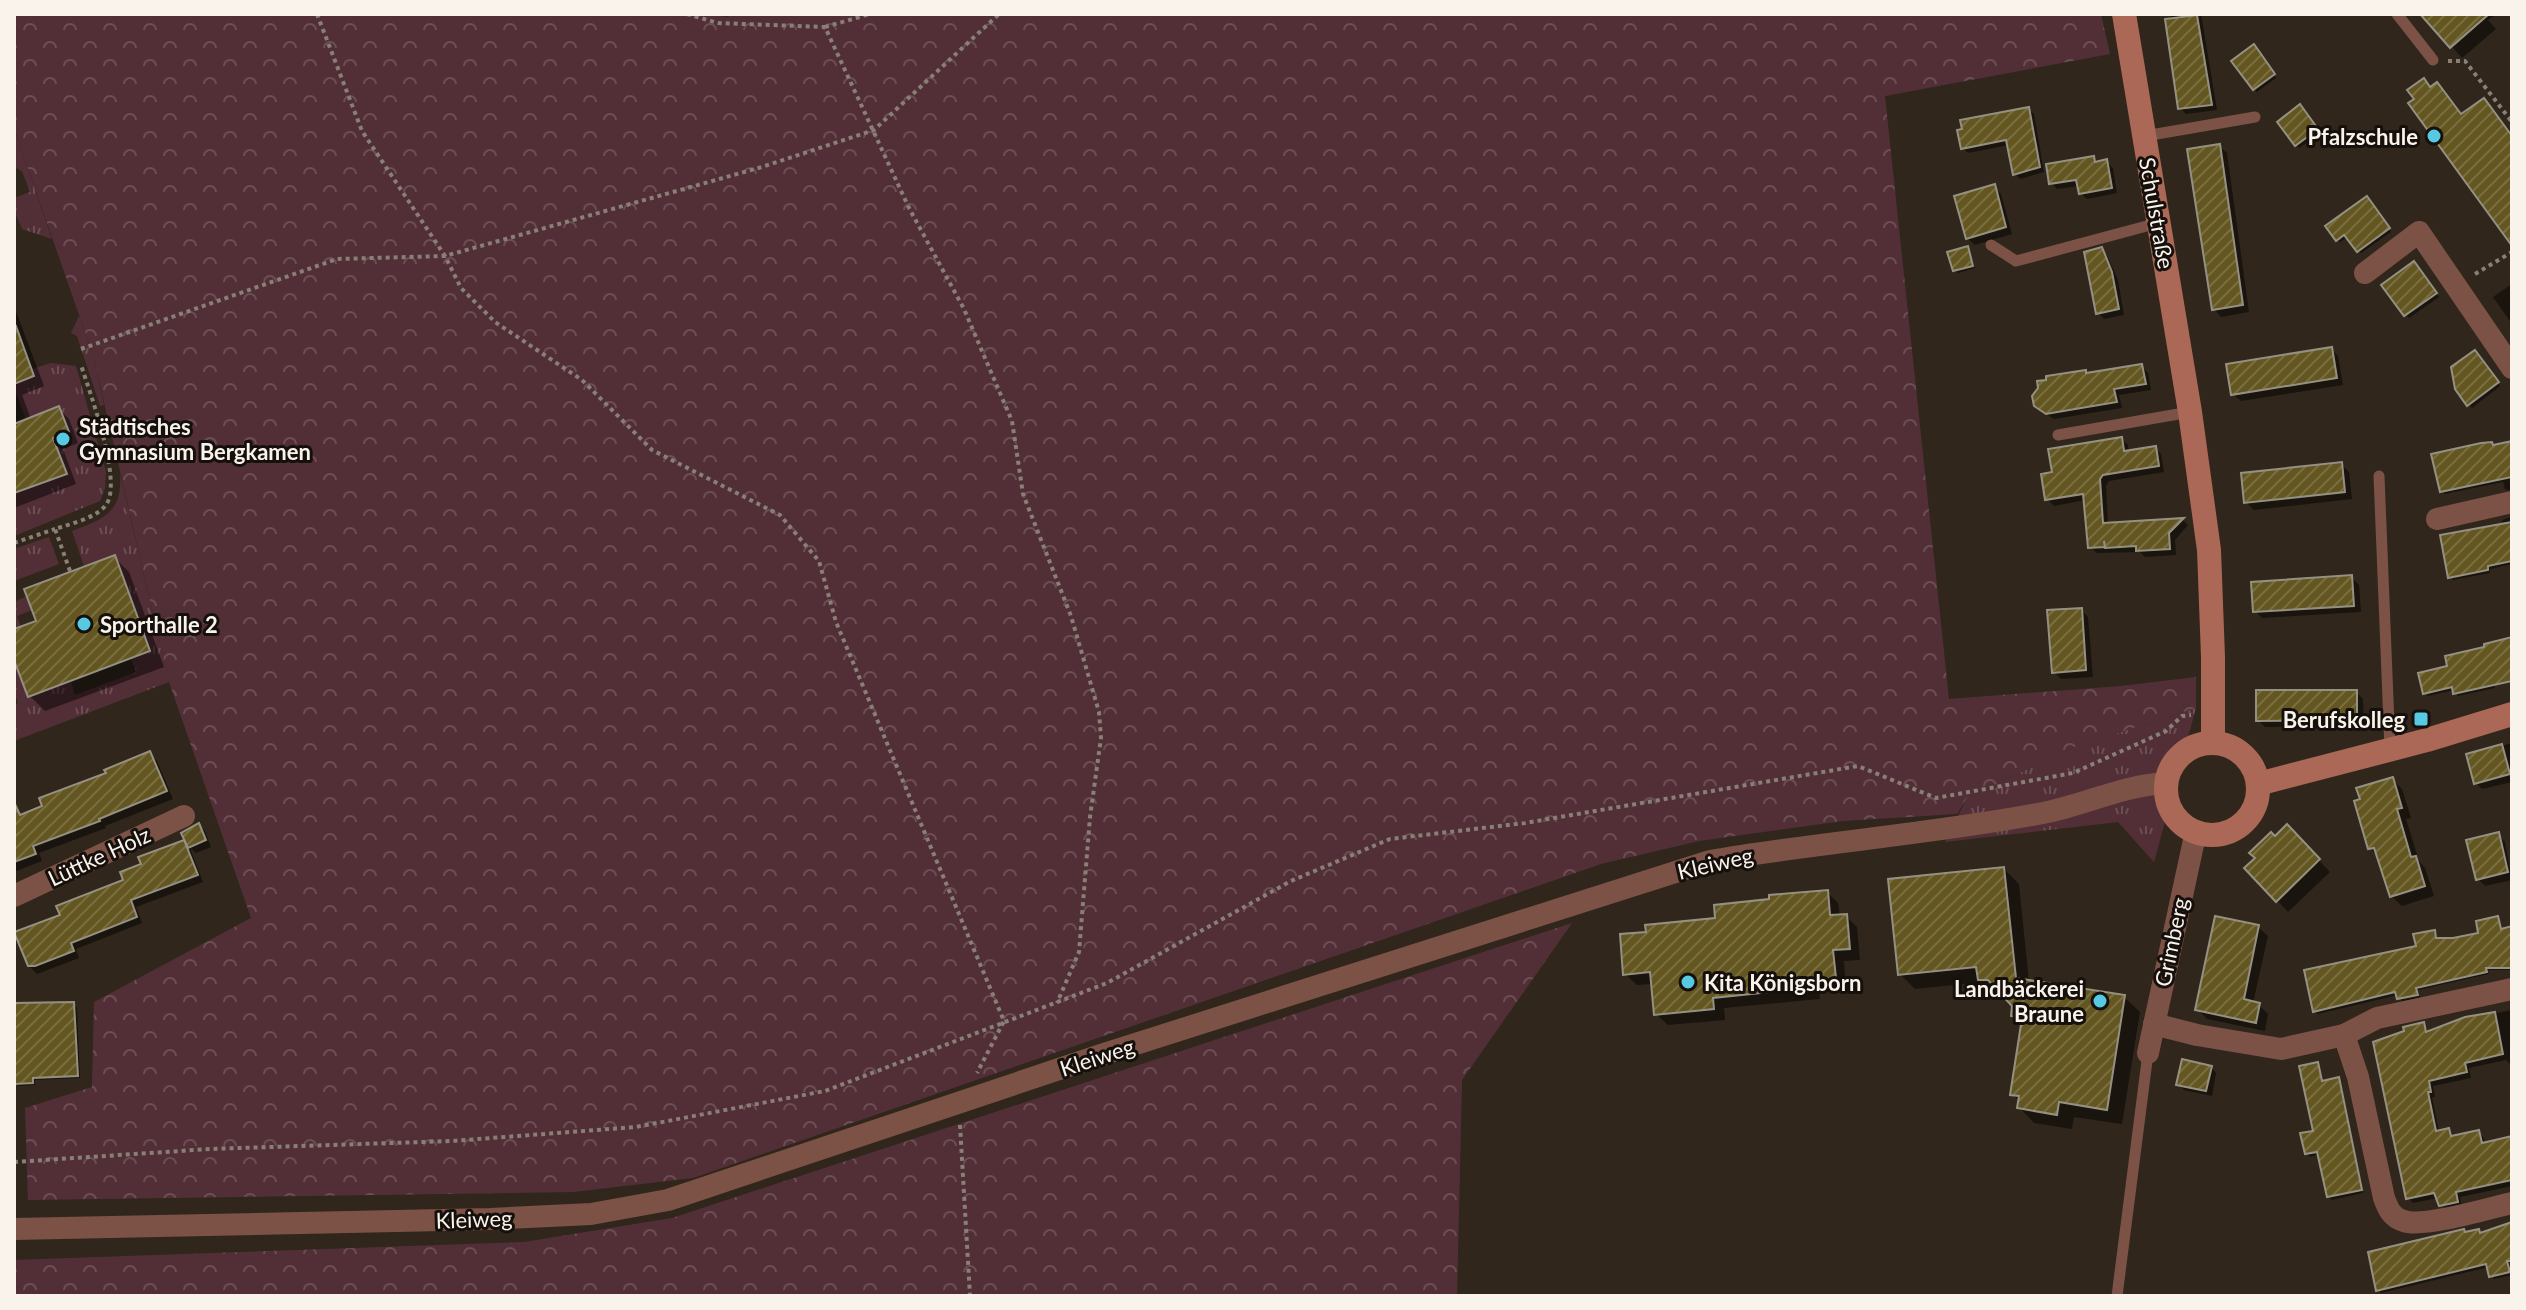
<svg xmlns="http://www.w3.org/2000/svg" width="2526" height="1310" font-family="Lato,sans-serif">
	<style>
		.grass { fill: url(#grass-tufts) }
		.forest { fill: url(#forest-crowns) }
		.shadow { fill: #0007 }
		.building { fill: url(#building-hatch); stroke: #959182; stroke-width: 2 }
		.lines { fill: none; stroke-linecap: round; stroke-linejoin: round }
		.path { stroke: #887f76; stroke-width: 4; stroke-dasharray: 4 4; stroke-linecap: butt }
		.lane { stroke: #7c5246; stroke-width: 11 }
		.street { stroke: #7c5246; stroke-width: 22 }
		.secondary { stroke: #ab6856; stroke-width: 24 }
		.poi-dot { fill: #57c9e3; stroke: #15100c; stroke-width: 3 }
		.labels { text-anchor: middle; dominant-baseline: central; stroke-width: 6; stroke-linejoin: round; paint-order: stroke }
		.poi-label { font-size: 22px; font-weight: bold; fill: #faf3ec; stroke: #15100c; text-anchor: end }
		.street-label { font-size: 22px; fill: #faf3ec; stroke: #15100c }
	</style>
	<defs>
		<pattern id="grass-tufts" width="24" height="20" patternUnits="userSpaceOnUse" patternTransform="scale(2)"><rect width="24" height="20" fill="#522f37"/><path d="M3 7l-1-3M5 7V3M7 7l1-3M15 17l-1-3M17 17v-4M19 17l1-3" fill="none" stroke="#6c4e54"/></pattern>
		<pattern id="forest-crowns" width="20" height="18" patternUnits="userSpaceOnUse" patternTransform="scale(2)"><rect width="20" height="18" fill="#522f37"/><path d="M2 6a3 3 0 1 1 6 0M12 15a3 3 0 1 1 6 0" fill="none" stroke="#6c4e54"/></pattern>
		<pattern id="building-hatch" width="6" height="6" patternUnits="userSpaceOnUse" patternTransform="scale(2)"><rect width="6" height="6" fill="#635620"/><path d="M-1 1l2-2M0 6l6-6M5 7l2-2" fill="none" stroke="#7a6f41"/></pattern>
	</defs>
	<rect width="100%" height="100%" fill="#30261c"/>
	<!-- grass -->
	<g class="grass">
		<polygon points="14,128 52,239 22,229 14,210 14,198 30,192 22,171 14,167"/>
		<polygon points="79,316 93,355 104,405 100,406 77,336 71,333"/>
		<polygon points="51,363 76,366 106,472 105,488 100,501 14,536 14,493 66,474 53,438 69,432 59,407 26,419 14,388 14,384 34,376 32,369"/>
		<path d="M120 473 169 682 14 741V705L18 703 14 692V660L71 681 75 695 136 672 131 658 150 651 115 555 84 566 72 531C104 519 123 512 120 473Z"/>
		<polygon points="49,537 59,564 14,581 14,549"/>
		<polygon points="27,596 32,610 17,616 21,627 14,629 14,602"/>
		<polygon points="2196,708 2154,862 2118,822 1945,842 1967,798 2074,747"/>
	</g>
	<!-- forest -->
	<g class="forest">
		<polygon points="14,14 705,14 727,17 736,14 2101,14 2110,54 1885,96 1949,699 2121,686 2196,677 2196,708 2074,747 1967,798 1957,814 1843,821 1699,841 1601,864 693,1178 573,1192 28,1200 25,1108 92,1087 94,1002 251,918 169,682 93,355 14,128"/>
		<polygon points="1572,923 1462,1080 1457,1296 14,1296 14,1260 524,1242 672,1218"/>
	</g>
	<!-- shadow -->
	<g class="shadow">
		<polygon points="2170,14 2201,14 2217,110 2186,114 2180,108"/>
		<polygon points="2423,14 2497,14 2488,20 2496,29 2462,58"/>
		<polygon points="2256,50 2276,78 2257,92 2254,89"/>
		<polygon points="2424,81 2431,88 2437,84 2463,115 2484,100 2512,133 2512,241 2416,99"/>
		<polygon points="2028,109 2034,114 2044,172 2020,179 2015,174 2009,145 1968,153 1963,148"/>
		<polygon points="2303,110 2320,133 2299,148 2279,122"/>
		<polygon points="2219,146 2227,153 2249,312 2221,317 2214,309"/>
		<polygon points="2093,158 2098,163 2107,162 2113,168 2117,193 2087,199 2080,193 2079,186 2057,189 2051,183"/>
		<polygon points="1994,187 2001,194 2012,234 1975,245 1967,238"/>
		<polygon points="2370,202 2391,232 2361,253 2348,237 2340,242 2337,239"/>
		<polygon points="1967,248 1975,268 1958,273 1955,270"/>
		<polygon points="2101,249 2107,255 2118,280 2124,315 2104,319 2098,313"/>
		<polygon points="2420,270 2439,297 2409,318 2384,285"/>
		<polygon points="2512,284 2512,324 2493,297"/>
		<polygon points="14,306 44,386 22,395 31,419 59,409 69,419 78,443 63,449 76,484 14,508"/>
		<polygon points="2331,349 2338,356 2343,385 2241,401 2233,394"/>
		<polygon points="2478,355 2500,386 2472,408 2457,388"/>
		<polygon points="2142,366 2148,373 2151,390 2119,395 2122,408 2054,419 2043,412 2085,372 2088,375"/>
		<polygon points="2121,439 2128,445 2129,452 2155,448 2161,454 2164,472 2109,481 2106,486 2108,525 2183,520 2188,525 2175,540 2176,555 2145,557 2140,552 2097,553 2090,547 2086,500 2054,506 2047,499 2054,474"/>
		<polygon points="2512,443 2512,491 2505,489 2503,482 2445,494 2442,491 2494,447"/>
		<polygon points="2341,464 2349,472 2352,499 2254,510 2246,502"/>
		<polygon points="2512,517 2512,564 2490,569 2490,573 2453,580 2450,577 2503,525 2502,520"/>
		<polygon points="114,557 129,572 164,667 45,711 30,696 14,654 14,631 38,622"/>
		<polygon points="2352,578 2359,585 2361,612 2262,618 2255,611"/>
		<polygon points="2081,610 2088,617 2093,677 2061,679 2054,672"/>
		<polygon points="2512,636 2512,678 2493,682 2495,688 2458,696 2454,690 2428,696 2425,692 2450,668 2496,643 2496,640"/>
		<polygon points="2356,692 2363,699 2364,726 2265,727 2258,720"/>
		<polygon points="2512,743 2512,782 2482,789 2476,783 2468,755"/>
		<polygon points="150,754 157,761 173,799 105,826 106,828 39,853 42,861 14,872 14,819 44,807"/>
		<polygon points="2392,779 2402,789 2411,818 2406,819 2419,861 2425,868 2434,896 2402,906 2391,896 2379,858 2370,848"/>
		<polygon points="199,825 205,831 211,847 196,853 189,847"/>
		<polygon points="2287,827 2330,872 2288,912 2247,868"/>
		<polygon points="2498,834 2505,842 2512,880 2485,886 2478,879"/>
		<polygon points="183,842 190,848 203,882 136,907 142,923 76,949 79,958 37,974 31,968 16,934 62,916 126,881 144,865"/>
		<polygon points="2004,869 2019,884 2029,982 2124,997 2140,1012 2122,1124 2074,1117 2072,1129 2034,1123 2019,1107 2020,1102 2012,1094 2023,1026 2013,1015 2014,1005 2004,994 1995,994 1983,982 1915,989 1900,974"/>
		<polygon points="1827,892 1838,903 1840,917 1846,916 1857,927 1860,960 1844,961 1846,989 1819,992 1820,999 1724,1008 1725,1020 1668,1025 1656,1014 1653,984 1637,985 1625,974 1717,920"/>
		<polygon points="2497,918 2502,930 2512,928 2512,970 2488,970 2489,974 2418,990 2420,998 2402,1001 2398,995 2318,1014 2314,1011 2421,947 2434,932 2438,940 2453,940 2480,935"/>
		<polygon points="2258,927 2268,936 2253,1003 2259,1005 2268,1014 2265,1031 2207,1019 2198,1010"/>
		<polygon points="73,1004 77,1007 80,1078 35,1080 35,1085 19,1086 16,1083 14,1005"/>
		<polygon points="2512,1010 2512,1066 2506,1060 2469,1068 2471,1078 2433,1086 2435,1097 2432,1097 2439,1132 2449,1130 2454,1136 2478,1132 2484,1138 2485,1144 2512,1139 2512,1186 2460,1197 2462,1207 2446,1210 2438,1198 2413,1203 2408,1198 2423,1024 2429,1033 2466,1019"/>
		<polygon points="2317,1064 2323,1083 2338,1080 2341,1083 2363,1193 2332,1200 2328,1196 2320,1154 2310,1157 2306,1153 2315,1132"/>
		<polygon points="2211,1067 2216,1073 2212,1096 2184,1090 2178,1084"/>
		<polygon points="2512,1223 2512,1263 2509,1263 2512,1275 2494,1279 2489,1267 2381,1293 2378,1290 2466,1234 2478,1231 2482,1235"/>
	</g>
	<!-- building -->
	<g class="building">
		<polygon points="2420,14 2489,14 2450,48"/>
		<polygon points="2197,15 2212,105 2178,109 2165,19"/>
		<polygon points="2254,44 2275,74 2253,90 2231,61"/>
		<polygon points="2424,78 2430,87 2437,82 2461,114 2484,98 2512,136 2512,246 2408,103 2414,99 2407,90"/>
		<polygon points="2300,104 2318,129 2295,146 2277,122"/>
		<polygon points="2029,107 2040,167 2013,175 2006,140 1961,149 1957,130 1962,129 1960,120"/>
		<polygon points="2220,144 2243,305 2212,310 2187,149"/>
		<polygon points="2094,156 2095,162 2107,159 2112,188 2079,194 2076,180 2049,184 2046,164"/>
		<polygon points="1995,184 2006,227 1966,239 1954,196"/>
		<polygon points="2367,196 2390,228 2357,252 2344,235 2336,241 2325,226"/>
		<polygon points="1968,246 1973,266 1953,271 1947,252"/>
		<polygon points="2102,247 2112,272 2119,309 2096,314 2084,252"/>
		<polygon points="2414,261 2437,293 2404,316 2381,285"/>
		<polygon points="16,326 34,376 14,384 14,327"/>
		<polygon points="2332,347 2337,378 2231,395 2226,364"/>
		<polygon points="2475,350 2499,382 2467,406 2455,389 2451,367"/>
		<polygon points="2142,364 2146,384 2114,389 2117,402 2046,414 2034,406 2032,396 2038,388 2037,381 2046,380 2046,376 2086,370 2086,373"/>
		<polygon points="59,406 69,432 53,438 67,474 14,493 14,424"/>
		<polygon points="2122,437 2124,451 2156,446 2159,466 2103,475 2100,479 2103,523 2184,518 2169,533 2170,549 2136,551 2136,546 2105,548 2104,541 2105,547 2088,548 2083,494 2045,500 2041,474 2052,472 2048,449"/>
		<polygon points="2512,441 2512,477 2440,492 2431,454 2481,443 2492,442 2493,445"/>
		<polygon points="2342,462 2345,492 2244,503 2241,473"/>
		<polygon points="2512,522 2512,561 2488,566 2488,570 2448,578 2440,535"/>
		<polygon points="115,555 150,651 28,697 14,660 14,629 36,621 24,589"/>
		<polygon points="2352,575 2354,606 2253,612 2251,582"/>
		<polygon points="2082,608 2086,670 2052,673 2047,610"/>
		<polygon points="2512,637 2512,681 2453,694 2452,687 2423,694 2418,673 2447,666 2445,656 2484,647 2484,644"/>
		<polygon points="2256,690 2357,690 2357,720 2256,721"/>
		<polygon points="2502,744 2510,774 2474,784 2466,754"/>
		<polygon points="150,751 167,791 99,819 100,821 33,846 36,854 14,862 14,802 20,815 42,806 39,798 106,773 104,770"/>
		<polygon points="2393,777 2402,808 2397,809 2411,857 2416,856 2425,886 2390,897 2374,848 2368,849 2354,801 2360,799 2356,788"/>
		<polygon points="199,823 206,840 188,848 181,833"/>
		<polygon points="2287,824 2320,859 2276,902 2244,868 2255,858 2249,853 2271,832 2275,836"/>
		<polygon points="2499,832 2508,872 2476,880 2466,840"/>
		<polygon points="184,840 198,875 131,900 137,917 71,943 74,951 35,966 28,966 14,932 60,915 56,906 123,880 120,872 141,864 138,857"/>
		<polygon points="2004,867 2016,978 2125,995 2107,1110 2059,1102 2057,1115 2017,1108 2019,1096 2010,1095 2022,1018 2011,1016 2012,1006 1988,980 1978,980 1976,967 1898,975 1888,879"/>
		<polygon points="1828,890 1830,915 1847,914 1850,949 1833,950 1836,978 1808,981 1809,988 1713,998 1714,1009 1654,1015 1650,972 1623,975 1620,934 1646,932 1645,925 1715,918 1714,905 1769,899 1769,895"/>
		<polygon points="2215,916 2259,925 2244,999 2260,1003 2256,1023 2195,1010"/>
		<polygon points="2498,916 2501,929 2512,926 2512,968 2486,968 2487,972 2416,988 2418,995 2397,999 2395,992 2313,1012 2304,970 2416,946 2413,934 2435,930 2436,938 2453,938 2478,933 2476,921"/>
		<polygon points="74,1002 78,1076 33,1078 33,1083 14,1084 14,1003"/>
		<polygon points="2495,1012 2503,1054 2465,1063 2467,1072 2429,1081 2431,1092 2428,1092 2436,1131 2449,1128 2451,1136 2479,1130 2482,1143 2512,1136 2512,1180 2456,1192 2458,1202 2439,1206 2434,1193 2406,1199 2373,1042 2404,1031 2403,1027 2424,1022 2426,1032 2465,1017"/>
		<polygon points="2182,1059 2212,1066 2206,1091 2176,1085"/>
		<polygon points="2318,1062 2322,1081 2339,1077 2362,1190 2327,1197 2317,1152 2305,1154 2300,1133 2313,1131 2299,1066"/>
		<polygon points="2512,1222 2512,1261 2507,1261 2510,1272 2489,1277 2486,1264 2376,1291 2368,1252 2464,1229 2465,1232 2479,1229 2480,1233"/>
	</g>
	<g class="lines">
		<!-- path -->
		<g class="path">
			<polyline points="317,14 362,131 445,256 461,288 495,322 582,380 652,450 780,515 819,561 836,622 1004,1021 977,1073"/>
			<polyline points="687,14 718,23 825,27 909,208 964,309 1012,421 1023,494 1071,616 1099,712 1101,738 1090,817 1079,952 1057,1003"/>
			<polyline points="825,27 870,14"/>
			<polyline points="2448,61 2465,61 2512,122"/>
			<polyline points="2475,274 2512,252"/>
			<polyline points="81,349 337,259 445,256 762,167 874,130 999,14"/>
			<polyline points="14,543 55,529"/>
			<path d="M70 571 55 529C70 524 96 518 106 505 123 482 90 393 81 365"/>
			<polyline points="960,1125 970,1296"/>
			<polyline points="14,1162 210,1149 452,1141 636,1127 825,1091 1107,983 1291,881 1390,839 1525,823 1858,766 1936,798 2073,773 2166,731 2182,716 2191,715"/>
		</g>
		<!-- lane -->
		<g class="lane">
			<polyline points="2397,14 2433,60"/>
			<polyline points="2145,136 2255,117"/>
			<polyline points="1991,245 2016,261 2158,223"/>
			<polyline points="2058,435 2190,412"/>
			<polyline points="2379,476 2390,749"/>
			<polyline points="2117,1296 2148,1053"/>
		</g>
		<!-- street -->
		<g class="street">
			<polyline points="2365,273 2419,232 2512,368"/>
			<polyline points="2437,519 2512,502"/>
			<polyline points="14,896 184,816"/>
			<polyline points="2154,1024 2197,1035 2281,1049 2344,1035 2377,1018 2512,989"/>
			<path d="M2344 1035 2358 1077 2384 1198C2388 1209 2392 1218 2404 1221 2424 1228 2489 1208 2512 1203"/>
			<polyline points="2148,1053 2196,831"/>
			<path d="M14 1229 490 1219 591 1214 668 1200 1101 1055 1710 861C1821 842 1933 834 2043 813 2085 805 2123 785 2167 783"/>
		</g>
		<!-- secondary -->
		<g class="secondary">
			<polyline points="2124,14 2190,412 2209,550 2213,657 2213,743"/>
			<circle cx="2212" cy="789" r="46"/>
			<polyline points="2258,784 2427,740 2512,714"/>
		</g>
	</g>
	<!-- markers -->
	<g class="poi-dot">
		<circle cx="2434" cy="136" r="8"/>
		<circle cx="63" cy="439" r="8"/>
		<circle cx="84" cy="624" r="8"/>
		<rect x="2413" y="711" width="16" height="16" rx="4"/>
		<circle cx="1688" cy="982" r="8"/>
		<circle cx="2100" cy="1001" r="8"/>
	</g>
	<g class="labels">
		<!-- poi labels -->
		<g class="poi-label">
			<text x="2418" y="136">Pfalzschule</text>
			<text x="79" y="426" text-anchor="start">Städtisches<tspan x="79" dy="25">Gymnasium Bergkamen</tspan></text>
			<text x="100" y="624" text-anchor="start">Sporthalle 2</text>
			<text x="2405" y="719">Berufskolleg</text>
			<text x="1704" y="982" text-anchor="start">Kita Königsborn</text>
			<text x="2084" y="988">Landbäckerei<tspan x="2084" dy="25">Braune</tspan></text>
		</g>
		<!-- street labels -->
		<g class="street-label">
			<text transform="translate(2157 213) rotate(80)">Schulstraße</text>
			<text transform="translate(99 856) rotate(-25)">Lüttke Holz</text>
			<text transform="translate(1715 863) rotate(-13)">Kleiweg</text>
			<text transform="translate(2171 942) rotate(-78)">Grimberg</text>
			<text transform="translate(1097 1057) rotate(-18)">Kleiweg</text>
			<text transform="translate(474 1219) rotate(-2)">Kleiweg</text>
		</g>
	</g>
	<!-- border -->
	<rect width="2526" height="1310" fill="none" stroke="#faf3ec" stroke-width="32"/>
</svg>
